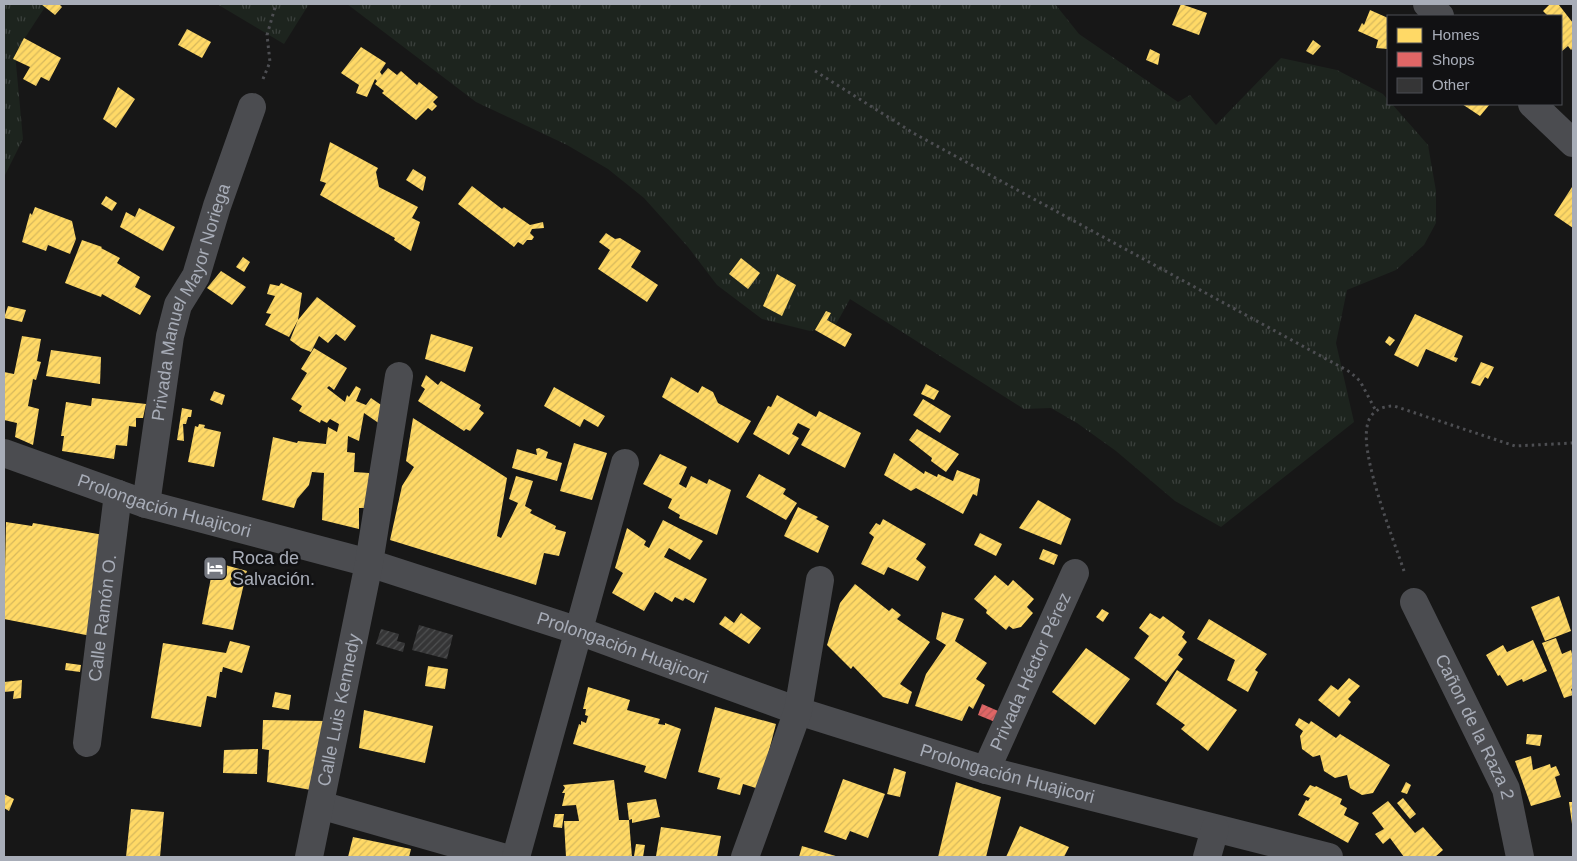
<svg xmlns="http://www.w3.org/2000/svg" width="1577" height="861" font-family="Arial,sans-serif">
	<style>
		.grass { fill: url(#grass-tufts) }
		.homes { fill: url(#homes-hatch) }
		.shops { fill: url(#shops-hatch) }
		.building { fill: url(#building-hatch) }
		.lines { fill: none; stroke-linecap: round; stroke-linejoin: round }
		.path { stroke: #4d4e52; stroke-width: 3; stroke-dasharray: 2.5 4; stroke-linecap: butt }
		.street { stroke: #4b4c50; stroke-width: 28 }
		.labels { text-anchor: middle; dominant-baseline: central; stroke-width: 5; stroke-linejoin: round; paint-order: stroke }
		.street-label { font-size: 18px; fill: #a8adb8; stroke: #111113 }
		.poi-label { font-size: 18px; fill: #a8adb8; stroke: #111113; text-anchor: start }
	</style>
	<defs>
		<pattern id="grass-tufts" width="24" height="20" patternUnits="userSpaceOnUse" patternTransform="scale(1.25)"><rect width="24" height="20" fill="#1d241e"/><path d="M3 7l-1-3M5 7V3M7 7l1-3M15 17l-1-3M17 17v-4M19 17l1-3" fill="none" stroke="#3b413d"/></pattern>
		<pattern id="homes-hatch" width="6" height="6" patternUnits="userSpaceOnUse" patternTransform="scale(1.25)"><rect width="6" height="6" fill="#ffd966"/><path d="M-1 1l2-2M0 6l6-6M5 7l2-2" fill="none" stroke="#d6b85d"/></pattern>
		<pattern id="shops-hatch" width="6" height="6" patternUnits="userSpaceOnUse" patternTransform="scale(1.25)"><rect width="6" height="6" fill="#e06666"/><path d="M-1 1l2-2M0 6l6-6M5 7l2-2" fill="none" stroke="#b45a5a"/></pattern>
		<pattern id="building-hatch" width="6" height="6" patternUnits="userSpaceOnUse" patternTransform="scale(1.25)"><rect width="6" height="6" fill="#353536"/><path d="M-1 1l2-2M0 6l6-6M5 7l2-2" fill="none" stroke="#4f5051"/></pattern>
	</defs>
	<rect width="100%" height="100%" fill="#171717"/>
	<!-- grass -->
	<g class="grass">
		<polygon points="4,4 47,4 15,53 23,139 4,177"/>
		<polygon points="217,4 309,4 284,44"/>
		<polygon points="347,4 1055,4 1079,34 1178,102 1190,95 1216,125 1281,58 1337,70 1383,94 1388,100 1388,104 1392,104 1428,145 1436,191 1436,223 1424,245 1396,270 1347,290 1336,343 1354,422 1221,527 1175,501 1116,451 1077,423 1051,408 1024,409 850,299 835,326 810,331 762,319 717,285 688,247 644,198 608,169 567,145 476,102"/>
	</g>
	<!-- homes -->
	<g class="homes">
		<polygon points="41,4 59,4 62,7 55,15"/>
		<polygon points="1181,4 1207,13 1199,35 1172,25"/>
		<polygon points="1550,4 1560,4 1559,5 1573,23 1573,48 1571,50 1568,46 1561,52 1561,16 1548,16 1543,11"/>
		<polygon points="1370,10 1388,18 1388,49 1376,48 1378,40 1358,31 1362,23 1364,25"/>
		<polygon points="187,29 211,42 202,58 178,45"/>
		<polygon points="24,38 61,58 49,81 41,77 36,86 23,79 30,67 13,59"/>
		<polygon points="1313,40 1321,46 1313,55 1306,51"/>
		<polygon points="361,47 386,63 380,72 382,75 388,68 397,75 401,71 417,85 419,82 438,97 433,102 437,106 432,111 428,108 416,120 382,93 384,91 375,84 377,81 375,79 367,97 356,93 359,85 341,73"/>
		<polygon points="1150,49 1160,54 1158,65 1146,60"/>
		<polygon points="118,87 135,99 116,128 103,119"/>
		<polygon points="1462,104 1490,104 1480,116"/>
		<polygon points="330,142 378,168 376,172 379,187 418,207 412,218 420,222 411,251 394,240 395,238 320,195 326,183 320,181"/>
		<polygon points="413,169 426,177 423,191 406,180"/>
		<polygon points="472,186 502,209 504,207 530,225 543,222 544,228 532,229 530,233 534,237 532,240 527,240 523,245 518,242 514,247 458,204"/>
		<polygon points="1572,187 1573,188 1573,228 1554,215"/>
		<polygon points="106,196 117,203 112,211 101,204"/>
		<polygon points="35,207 72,221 76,239 70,254 48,245 46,251 22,242 30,213 32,215"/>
		<polygon points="139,208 175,227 163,251 120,227 126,212 135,217"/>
		<polygon points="606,233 615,239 620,238 641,251 631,267 658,285 647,302 598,269 610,250 599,242"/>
		<polygon points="82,240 102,247 101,248 120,258 117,263 140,277 135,287 151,296 140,315 102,294 101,297 65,283"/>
		<polygon points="243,257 250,262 244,272 236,267"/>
		<polygon points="741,258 760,273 748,289 729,274"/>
		<polygon points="221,271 246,287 232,305 207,288"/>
		<polygon points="777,274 796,285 782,316 763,306"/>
		<polygon points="281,283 302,293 298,320 317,297 356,326 345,341 336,334 328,343 319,336 311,352 301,348 290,340 298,320 289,337 265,325 271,314 266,313 275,296 267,294 270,284 279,286"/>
		<polygon points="8,306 26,310 22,322 4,318"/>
		<polygon points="826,311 831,313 827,320 852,334 845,347 815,330"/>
		<polygon points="1415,314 1463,336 1454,357 1458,358 1456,362 1426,349 1418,367 1394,355"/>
		<polygon points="431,334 473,347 465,372 425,359"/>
		<polygon points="22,336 41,339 37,361 41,362 36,380 33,379 28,406 39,409 33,445 15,437 17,423 4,420 4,372 14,374"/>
		<polygon points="1389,336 1395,340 1390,346 1385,342"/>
		<polygon points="314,348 347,368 334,390 329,386 327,388 345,402 347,395 349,397 356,386 361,389 356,401 366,405 371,398 387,409 380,424 364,413 359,441 348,436 347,452 355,453 354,472 369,473 368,508 359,508 359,529 322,520 324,473 312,472 309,485 297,499 294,508 262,500 273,437 297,443 298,441 326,444 328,427 337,432 339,424 330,419 327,423 321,420 320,423 299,411 302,406 291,399 307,373 301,369"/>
		<polygon points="51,350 101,357 100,384 46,376"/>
		<polygon points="1481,362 1494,367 1488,379 1485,377 1480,386 1471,383"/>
		<polygon points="426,375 438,385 441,381 481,405 479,409 484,413 470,431 466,429 464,431 418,401 425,389 421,386"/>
		<polygon points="671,377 698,393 702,386 713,392 718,403 751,421 738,443 662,397"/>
		<polygon points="926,384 939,391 934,400 921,394"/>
		<polygon points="554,387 605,416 598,427 584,419 580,427 544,406"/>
		<polygon points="214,391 225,395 222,405 210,400"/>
		<polygon points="777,395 816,417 819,411 861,433 845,468 801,445 810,429 798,423 792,434 799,438 789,455 753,434 768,406 771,407"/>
		<polygon points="92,398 146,404 143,418 136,418 136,427 129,426 127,446 116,445 114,459 62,451 64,436 61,436 66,402 91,406"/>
		<polygon points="923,399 951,416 940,433 913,415"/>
		<polygon points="182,408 192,410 191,417 188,417 186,424 183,424 184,441 177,440"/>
		<polygon points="413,418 507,478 497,536 501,538 518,503 509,499 516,476 533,481 525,506 532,510 530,513 556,526 555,529 566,532 559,556 544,553 536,585 390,540 402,486 414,467 406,461"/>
		<polygon points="199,424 205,425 204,428 221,432 214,467 188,462 195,426 198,427"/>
		<polygon points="917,429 959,454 946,472 931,461 932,458 909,440"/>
		<polygon points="574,443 607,453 592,500 560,491"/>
		<polygon points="539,448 548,452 546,458 562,463 557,481 512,468 517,449 537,455 536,449"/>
		<polygon points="894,453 924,474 925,471 937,477 938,474 953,481 957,470 980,479 977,496 973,494 963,514 916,488 911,491 884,475"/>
		<polygon points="660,454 687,467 679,484 686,488 691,476 707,484 709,479 731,490 717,535 679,518 680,515 668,508 672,499 643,484"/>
		<polygon points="759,474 786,489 783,494 797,503 786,520 746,497"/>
		<polygon points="1038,500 1071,519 1061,545 1019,528"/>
		<polygon points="798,507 818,517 816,519 829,526 818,553 784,536"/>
		<polygon points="883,519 926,544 916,559 926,567 918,581 888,567 884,575 861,564 874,537 869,533 876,523 880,525"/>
		<polygon points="663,520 703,541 690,560 669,548 664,557 707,579 694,603 685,598 683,601 675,597 672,602 655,592 644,611 612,593 623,573 615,568 627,528 646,541 644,545 649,548"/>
		<polygon points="6,522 32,526 33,523 110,536 91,636 4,619"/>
		<polygon points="980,533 1002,544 996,556 974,545"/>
		<polygon points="1043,549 1058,555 1054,565 1039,559"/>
		<polygon points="214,562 247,571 233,630 202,624"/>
		<polygon points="995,575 1008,586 1013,580 1034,599 1027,607 1033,613 1021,627 1013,629 1009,626 1006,630 986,613 987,610 974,599"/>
		<polygon points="855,584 889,611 892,608 901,615 897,619 930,642 900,684 912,692 908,704 883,697 853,666 851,669 827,645 840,603"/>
		<polygon points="1559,596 1571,631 1545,641 1531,607"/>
		<polygon points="1102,609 1109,613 1103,622 1096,617"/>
		<polygon points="942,612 964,619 955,641 987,663 976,679 985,685 973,709 969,706 962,721 915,706 926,674 946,645 936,639"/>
		<polygon points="741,613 761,628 749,644 719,624 725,616 734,623"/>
		<polygon points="1150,613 1160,619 1163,616 1185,632 1182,637 1187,642 1178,655 1183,659 1166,682 1134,658 1149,636 1139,628"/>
		<polygon points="1209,619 1267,654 1255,670 1258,672 1248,692 1227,680 1235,660 1197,639"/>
		<polygon points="1556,638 1562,654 1571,650 1573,658 1573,688 1571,689 1573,695 1564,698 1542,643"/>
		<polygon points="1533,640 1547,671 1523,682 1522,679 1507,686 1500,675 1498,676 1486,655 1503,645 1507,652"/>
		<polygon points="230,641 250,646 242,673 223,667 222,672 220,672 216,698 207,696 201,727 151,718 163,643 226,653"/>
		<polygon points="1086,648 1130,679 1095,725 1052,692"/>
		<polygon points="66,663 81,665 80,672 65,670"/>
		<polygon points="428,666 448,669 445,689 425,686"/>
		<polygon points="1177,670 1237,710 1208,751 1181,729 1185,725 1156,704"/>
		<polygon points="1349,678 1360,686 1348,699 1351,702 1339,717 1318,700 1331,685 1338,690"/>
		<polygon points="22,680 21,698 13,699 14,691 4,692 4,682"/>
		<polygon points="588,687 630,700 627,710 660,719 658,724 665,725 665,723 681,729 666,779 644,772 646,766 573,744 579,724 581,725 581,721 586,723 588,716 585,715 586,709 583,709"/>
		<polygon points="275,692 291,695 289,710 272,707"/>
		<polygon points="715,707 776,724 759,789 743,784 740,795 717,789 720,778 698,772"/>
		<polygon points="364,710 433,726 425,763 359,748"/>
		<polygon points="1299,718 1309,724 1311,721 1336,738 1340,734 1390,765 1373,793 1362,795 1350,788 1347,775 1335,778 1324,771 1320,755 1313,757 1302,749 1300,736 1303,731 1295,725"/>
		<polygon points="263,720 326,721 311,790 267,782 269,750 262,749"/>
		<polygon points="1527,734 1542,735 1540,746 1526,744"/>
		<polygon points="258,749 257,774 223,773 224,750"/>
		<polygon points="1531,756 1533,770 1550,764 1551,768 1556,766 1560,775 1555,777 1561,797 1531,806 1515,761"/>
		<polygon points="894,768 906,772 900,797 887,794"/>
		<polygon points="843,779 885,794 868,838 850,831 846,840 824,832"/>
		<polygon points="614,780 619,820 629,820 632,857 566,857 564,821 579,821 576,805 562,806 565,793 562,793 565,788 563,785"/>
		<polygon points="956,782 1001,797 986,857 938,857"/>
		<polygon points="1406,782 1411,785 1407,794 1401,792"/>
		<polygon points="1310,785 1315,787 1316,786 1342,799 1340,804 1347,808 1344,815 1359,823 1348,843 1298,815 1306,800 1308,801 1310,798 1303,795"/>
		<polygon points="4,794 14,799 9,811 4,808"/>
		<polygon points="1403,798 1416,814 1410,819 1397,803"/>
		<polygon points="656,799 660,817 632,823 632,819 629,820 627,803"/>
		<polygon points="1388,801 1415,833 1423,827 1443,850 1435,857 1404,857 1390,838 1383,844 1375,834 1384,829 1372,813"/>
		<polygon points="1569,802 1573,802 1573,824 1572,824"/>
		<polygon points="131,809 164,812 160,857 126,857"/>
		<polygon points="555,814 564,814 562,828 553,827"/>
		<polygon points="1020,826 1069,847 1064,857 1006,857"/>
		<polygon points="661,827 721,836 717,857 656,856"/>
		<polygon points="353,837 411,849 409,857 348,857"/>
		<polygon points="636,844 645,845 643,857 634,856"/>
		<polygon points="802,846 839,857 799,857"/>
	</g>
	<!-- shops -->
	<polygon class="shops" points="982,704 1005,714 1000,724 978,715"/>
	<!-- building -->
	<g class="building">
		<polygon points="419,625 453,635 447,659 412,650"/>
		<polygon points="381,629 399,634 397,641 405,643 403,652 376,644"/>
	</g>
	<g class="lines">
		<!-- path -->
		<g class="path">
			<polyline points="815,71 915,134 1350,372 1360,381 1376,411"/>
			<polyline points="263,79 270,62 267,35 276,4"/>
			<path d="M1404 571C1393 538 1361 458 1367 427 1369 412 1381 406 1394 406L1515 446 1573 443"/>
		</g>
		<!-- street -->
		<g class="street">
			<polyline points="1427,4 1440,16"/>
			<polyline points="1532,104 1573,143"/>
			<path id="s1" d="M4 453 146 504 369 563 579 631 798 711 986 770 1329 857"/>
			<path id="s2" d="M146 504 170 336 178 305 196 276 217 206 252 107"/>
			<path id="s3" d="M1414 602 1506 789 1520 857"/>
			<path id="s4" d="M87 743 118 494"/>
			<path id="s5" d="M986 770 1075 573"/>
			<polyline points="320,805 502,857"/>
			<path id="s6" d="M309 857 369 563 399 376"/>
			<polyline points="516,857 625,463"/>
			<polyline points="745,857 798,711 820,580"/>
			<polyline points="1207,857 1215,829"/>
		</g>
	</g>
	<!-- icons -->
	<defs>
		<g id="hotel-square" transform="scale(1.25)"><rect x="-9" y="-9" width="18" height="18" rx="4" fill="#757880" stroke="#111113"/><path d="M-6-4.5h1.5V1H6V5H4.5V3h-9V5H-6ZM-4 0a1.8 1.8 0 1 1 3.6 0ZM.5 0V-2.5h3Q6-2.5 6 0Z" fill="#fff"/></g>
	</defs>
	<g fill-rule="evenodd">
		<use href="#hotel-square" x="215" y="568"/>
	</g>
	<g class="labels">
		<!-- street labels -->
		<g class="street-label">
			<text stroke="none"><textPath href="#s2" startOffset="208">Privada Manuel Mayor Noriega</textPath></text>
			<text stroke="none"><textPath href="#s1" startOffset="169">Prolongación Huajicori</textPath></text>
			<text stroke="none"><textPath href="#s4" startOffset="126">Calle Ramón O.</textPath></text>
			<text stroke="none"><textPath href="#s1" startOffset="649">Prolongación Huajicori</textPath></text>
			<text stroke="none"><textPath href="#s5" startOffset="108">Privada Héctor Pérez</textPath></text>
			<text stroke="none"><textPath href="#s6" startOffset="150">Calle Luis Kennedy</textPath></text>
			<text stroke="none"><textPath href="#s3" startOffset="139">Cañon de la Raza 2</textPath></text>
			<text stroke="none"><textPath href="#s1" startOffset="1054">Prolongación Huajicori</textPath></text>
		</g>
		<!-- poi labels -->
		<g class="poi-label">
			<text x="232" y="558">Roca de<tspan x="232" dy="21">Salvación.</tspan></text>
		</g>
	</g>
	<!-- border -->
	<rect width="1577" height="861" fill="none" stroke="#a8adb8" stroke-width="10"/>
	<!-- legend -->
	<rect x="1387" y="15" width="175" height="90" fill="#111113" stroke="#4d4f55"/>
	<rect x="1397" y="28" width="25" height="15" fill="#ffd966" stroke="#4d4f55"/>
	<text x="1432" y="40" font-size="15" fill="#a8adb8">Homes</text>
	<rect x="1397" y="52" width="25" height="15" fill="#e06666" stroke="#4d4f55"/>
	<text x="1432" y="65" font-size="15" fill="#a8adb8">Shops</text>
	<rect x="1397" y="78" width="25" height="15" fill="#353536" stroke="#4d4f55"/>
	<text x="1432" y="90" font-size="15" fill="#a8adb8">Other</text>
</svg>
